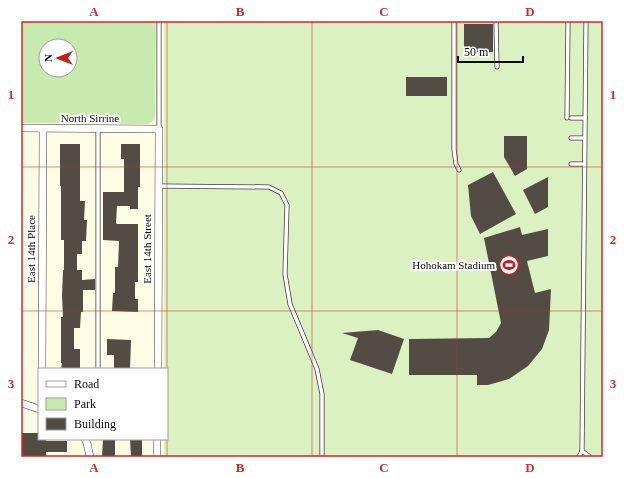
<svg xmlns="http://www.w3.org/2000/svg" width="624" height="478" font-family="Georgia,serif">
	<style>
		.green { fill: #c9eaaf; fill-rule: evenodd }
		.pitch { fill: #dcf1c1 }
		.building { fill: #534c45 }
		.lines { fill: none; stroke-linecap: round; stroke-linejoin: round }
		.lane-casing { stroke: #3d3d3d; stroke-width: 5 }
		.street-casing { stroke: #3d3d3d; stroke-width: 8 }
		.lane { stroke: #fff; stroke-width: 3.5 }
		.street { stroke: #fff; stroke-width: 7 }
		.grid { fill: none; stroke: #d62828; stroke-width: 1; stroke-opacity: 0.55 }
		.labels { text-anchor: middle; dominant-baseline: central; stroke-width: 4; stroke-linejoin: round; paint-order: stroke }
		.street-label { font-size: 11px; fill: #0a0a0a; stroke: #fff }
		.poi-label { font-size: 11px; fill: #0a0a0a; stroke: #fff; text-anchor: end }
		.neatline { fill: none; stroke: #d62828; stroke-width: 1.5 }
		.grid-label { font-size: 13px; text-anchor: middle; font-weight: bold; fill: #d62828 }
	</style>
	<rect width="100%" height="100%" fill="#fffce6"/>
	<!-- green -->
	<path class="green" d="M21 21H156L155 116C154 121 152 123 147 124L21 123ZM46 46H70V70H46Z"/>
	<!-- pitch -->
	<polygon class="pitch" points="164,21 603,21 603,457 164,457 164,439 167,439 167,369 164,369"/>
	<!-- building -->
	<g class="building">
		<rect x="464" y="24" width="29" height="28"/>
		<rect x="406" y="77" width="41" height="19"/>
		<polygon points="504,136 527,136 527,169 515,176 504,157"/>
		<polygon points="60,144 80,144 80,201 85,201 84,220 87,220 86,241 82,241 82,254 77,254 77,270 82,270 82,280 95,279 95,290 83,290 83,312 81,312 80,328 74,328 74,349 80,349 80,369 61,369 62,363 61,363 61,317 63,317 62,296 63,270 64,270 64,240 61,240 61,186 60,186"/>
		<polygon points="121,144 140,144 140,187 138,187 138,209 130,209 130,206 117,206 116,223 117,224 138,224 138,282 135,282 135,299 138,299 138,312 112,311 113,293 115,293 115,267 118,267 119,241 103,240 103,192 124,192 124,159 121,159"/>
		<polygon points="493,172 516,214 480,234 471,216 468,185"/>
		<polygon points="548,177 548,207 535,214 523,190"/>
		<polygon points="520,227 522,235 548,229 548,256 527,261 535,293 551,289 549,330 542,349 528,366 509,379 488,385 477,385 477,375 409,375 409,339 489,338 496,332 501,323 484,238"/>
		<polygon points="378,330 404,339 392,374 350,360 358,338 342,333"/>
		<polygon points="107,339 131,340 130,369 114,369 114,355 107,355"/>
		<polygon points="21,433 39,433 39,439 46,439 46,441 67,441 67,452 46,452 46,457 21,457"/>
		<polygon points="103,439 115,439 115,457 102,457"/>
		<polygon points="130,439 142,439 142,457 131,457"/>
	</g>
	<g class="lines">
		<!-- lane casing -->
		<g class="lane-casing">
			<g id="lane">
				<polyline points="454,21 454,149 456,164 459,170"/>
				<polyline points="496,21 497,67"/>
				<polyline points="567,118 568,21"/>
				<polyline points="571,118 585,118"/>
				<polyline points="98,129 98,369"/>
				<polyline points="159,129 159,21"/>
				<polyline points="571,138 584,138"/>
				<polyline points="571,164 584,164"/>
				<polyline points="159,186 269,187 281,193 287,205 285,274 290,304 317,369 322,394 322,457"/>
				<polyline points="582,451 590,457"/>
				<polyline points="579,457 582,451 586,21"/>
			</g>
		</g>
		<!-- street casing -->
		<g class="street-casing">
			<g id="street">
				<polyline points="21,128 159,129 158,369"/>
				<polyline points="42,369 43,129"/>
				<polyline points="21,403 39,409"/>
				<polyline points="85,439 87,443 90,457"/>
				<polyline points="157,457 157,439"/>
			</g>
		</g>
		<!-- lane -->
		<use href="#lane" class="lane"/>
		<!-- street -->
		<use href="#street" class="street"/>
	</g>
	<!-- grid -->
	<path class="grid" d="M167 21V369M312 21V457M457 21V457M21 167H603M21 311H603M167 369V439M167 439V457"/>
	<!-- icons -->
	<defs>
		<g id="stadium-ring" transform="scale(1)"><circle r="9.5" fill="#fff" stroke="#bf221c" stroke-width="1.5"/><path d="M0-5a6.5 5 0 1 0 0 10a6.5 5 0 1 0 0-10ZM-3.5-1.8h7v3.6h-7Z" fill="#bf221c"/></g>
	</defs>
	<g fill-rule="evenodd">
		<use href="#stadium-ring" x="509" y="265"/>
	</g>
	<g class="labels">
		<!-- street labels -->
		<g class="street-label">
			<text x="90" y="118">North Sirrine</text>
			<text transform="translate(31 249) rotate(-90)">East 14th Place</text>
			<text transform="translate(147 249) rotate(-90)">East 14th Street</text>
		</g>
		<!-- poi labels -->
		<g class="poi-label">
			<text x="495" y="265">Hohokam Stadium</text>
		</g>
	</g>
	<!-- border -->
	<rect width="624" height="478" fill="none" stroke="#ffffff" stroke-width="44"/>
	<!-- legend -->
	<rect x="38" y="368" width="130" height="72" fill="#ffffff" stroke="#9d9d9d"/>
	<rect x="46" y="381" width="20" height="6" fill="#ffffff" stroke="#9d9d9d"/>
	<text x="74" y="388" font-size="12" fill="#0a0a0a">Road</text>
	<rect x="46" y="398" width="20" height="12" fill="#c9eaaf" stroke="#9d9d9d"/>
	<text x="74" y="408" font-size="12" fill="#0a0a0a">Park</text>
	<rect x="46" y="418" width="20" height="12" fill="#534c45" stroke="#9d9d9d"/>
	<text x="74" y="428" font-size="12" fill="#0a0a0a">Building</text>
	<!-- north arrow -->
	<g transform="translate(58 58) rotate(270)"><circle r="19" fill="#ffffff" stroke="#9d9d9d"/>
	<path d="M0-3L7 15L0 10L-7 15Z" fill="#bf221c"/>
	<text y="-6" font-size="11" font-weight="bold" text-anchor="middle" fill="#0a0a0a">N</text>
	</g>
	<!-- scale -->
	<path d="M458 56v6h65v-6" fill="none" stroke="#0a0a0a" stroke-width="2"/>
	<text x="464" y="56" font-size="12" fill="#0a0a0a" stroke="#ffffff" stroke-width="3" paint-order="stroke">50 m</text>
	<rect x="22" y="22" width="580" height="434" class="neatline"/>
	<g class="grid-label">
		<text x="94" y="16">A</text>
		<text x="240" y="16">B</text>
		<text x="384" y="16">C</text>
		<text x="530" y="16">D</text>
		<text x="11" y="99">1</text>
		<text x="613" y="99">1</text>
		<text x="11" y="244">2</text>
		<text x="613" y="244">2</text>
		<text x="11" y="388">3</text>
		<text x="613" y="388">3</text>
		<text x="94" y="472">A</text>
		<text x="240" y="472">B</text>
		<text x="384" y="472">C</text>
		<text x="530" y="472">D</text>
	</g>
</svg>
